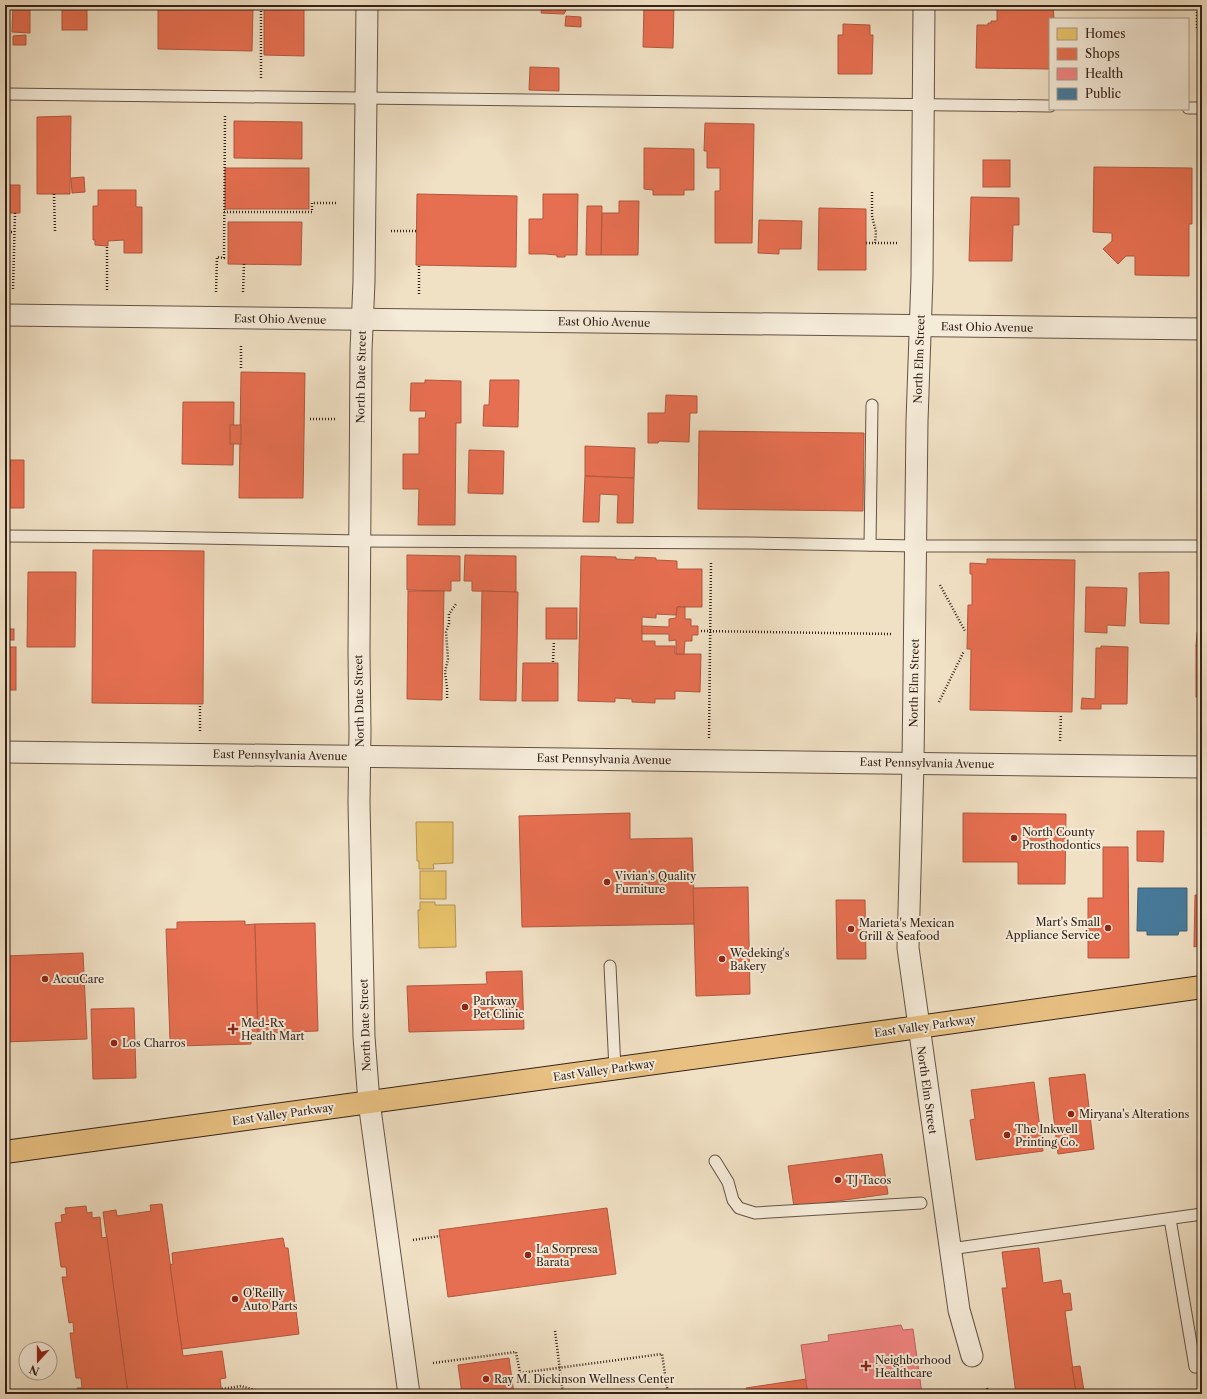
<svg xmlns="http://www.w3.org/2000/svg" width="1207" height="1399" font-family="'Libre Caslon Text',serif">
	<style>
		.homes { fill: #e9c46a; stroke: #b39352 }
		.shops { fill: #e76f51; stroke: #b15840 }
		.health { fill: #f28482; stroke: #b96762 }
		.public { fill: #457b9d; stroke: #406075 }
		.lines { fill: none; stroke-linecap: round; stroke-linejoin: round }
		.service-casing { stroke: #635244; stroke-width: 13 }
		.minor-casing { stroke: #635244; stroke-width: 23 }
		.primary-casing { stroke: #342219; stroke-width: 24 }
		.path { stroke: #342219; stroke-width: 2.5; stroke-dasharray: 1 2; stroke-linecap: butt }
		.service { stroke: #f5ebd9; stroke-width: 11 }
		.minor { stroke: #f5ebd9; stroke-width: 21 }
		.primary { stroke: #e8c082; stroke-width: 22 }
		.poi-dot { fill: #8f2418; stroke: #f5ebd9; stroke-width: 1.5 }
		.labels { text-anchor: middle; dominant-baseline: central; stroke-width: 4; stroke-linejoin: round; paint-order: stroke }
		.street-label { font-size: 11px; fill: #342219; stroke: #f5ebd9 }
		.poi-label { font-size: 11px; fill: #342219; stroke: #f5ebd9; text-anchor: start }
	</style>
	<rect width="100%" height="100%" fill="#f0e0c4"/>
	<filter id="stains"><feTurbulence type="fractalNoise" baseFrequency=".005" numOctaves="4"/><feColorMatrix values="0 0 0 0 .2 0 0 0 0 .09 0 0 0 0 .02 0 0 0 .5 -.17"/></filter>
	<radialGradient id="worn" r=".72"><stop offset=".6" stop-color="#630" stop-opacity="0"/><stop offset="1" stop-color="#630" stop-opacity=".3"/></radialGradient>
	<!-- homes -->
	<g class="homes">
		<polygon points="416,822 453,822 453,863 433,864 434,869 419,869 419,861 417,861"/>
		<rect x="420" y="871" width="26" height="28"/>
		<polygon points="420,902 435,902 435,905 455,905 456,947 419,948 418,910 420,910"/>
	</g>
	<!-- shops -->
	<g class="shops">
		<polygon points="13,5 30,5 30,33 12,32"/>
		<rect x="62" y="5" width="25" height="25"/>
		<polygon points="158,5 253,7 252,51 158,49"/>
		<polygon points="264,5 304,5 304,56 264,55"/>
		<polygon points="644,5 674,5 673,48 643,47"/>
		<polygon points="997,5 1053,5 1054,19 1050,19 1050,69 976,68 977,25 988,25 988,23 991,23 991,21 997,21"/>
		<polygon points="542,6 568,7 564,14 541,13"/>
		<polygon points="566,16 581,17 581,27 565,26"/>
		<polygon points="843,24 870,25 870,35 873,35 872,74 838,74 838,35 843,35"/>
		<polygon points="26,35 26,45 13,45 13,36"/>
		<polygon points="530,67 559,68 559,91 529,90"/>
		<polygon points="71,116 70,194 37,194 37,117"/>
		<polygon points="234,121 302,122 302,159 234,158"/>
		<polygon points="705,123 754,124 752,243 715,243 715,191 720,191 720,168 707,168 707,151 704,151"/>
		<polygon points="644,148 694,149 694,190 684,190 684,195 653,195 653,190 644,189"/>
		<rect x="983" y="160" width="27" height="27"/>
		<polygon points="1094,167 1192,168 1192,224 1189,224 1189,276 1135,275 1135,256 1126,256 1118,264 1103,249 1112,241 1112,233 1093,232"/>
		<rect x="225" y="168" width="84" height="41"/>
		<polygon points="84,177 85,192 72,193 71,178"/>
		<polygon points="5,185 20,185 20,213 6,213 6,228 8,228 8,237 6,237 6,252"/>
		<polygon points="98,190 136,190 136,207 142,207 142,253 124,253 124,240 108,241 108,246 95,245 95,240 93,240 93,206 98,206"/>
		<polygon points="417,194 517,196 516,267 416,265"/>
		<polygon points="543,194 578,194 577,255 565,255 565,257 557,257 557,255 545,254 529,254 529,219 543,219"/>
		<polygon points="971,197 1019,198 1019,225 1013,225 1012,261 969,261"/>
		<polygon points="619,201 639,201 638,255 601,255 602,213 619,213"/>
		<polygon points="587,206 602,206 601,255 586,255"/>
		<polygon points="819,208 866,209 866,270 818,270"/>
		<polygon points="759,220 802,221 801,249 779,249 779,254 758,253"/>
		<polygon points="228,222 302,222 301,265 228,264"/>
		<polygon points="241,372 305,373 303,498 239,498"/>
		<polygon points="425,380 461,381 461,423 456,423 455,525 418,525 419,489 403,489 403,454 419,454 419,418 425,418 426,411 410,411 411,383 425,383"/>
		<polygon points="490,380 519,380 518,427 483,426 484,405 489,405"/>
		<polygon points="666,395 697,396 697,413 690,413 689,442 659,441 658,443 648,443 648,413 665,413"/>
		<polygon points="183,402 234,402 233,465 182,464"/>
		<rect x="230" y="425" width="11" height="19"/>
		<polygon points="699,431 864,433 863,511 698,509"/>
		<polygon points="585,446 635,448 634,478 585,476"/>
		<polygon points="469,450 504,451 503,494 468,493"/>
		<polygon points="10,460 24,460 24,508 5,508 5,467 10,467"/>
		<polygon points="585,476 634,478 633,523 617,523 618,495 600,494 599,522 583,522"/>
		<polygon points="93,550 204,551 203,704 92,703"/>
		<polygon points="407,555 460,556 460,581 451,581 451,591 407,590"/>
		<polygon points="465,555 516,556 516,592 472,591 472,581 464,581"/>
		<polygon points="581,556 616,557 616,559 635,560 635,557 656,558 656,560 677,561 677,569 702,569 702,607 677,607 676,615 656,614 656,618 642,617 642,641 655,641 655,646 675,646 675,654 701,654 700,692 675,691 675,699 655,699 655,703 632,702 632,699 615,698 615,702 578,701"/>
		<polygon points="987,559 1075,560 1072,712 970,710 971,649 967,649 968,605 972,605 972,574 970,574 970,563 987,564"/>
		<rect x="1198" y="565" width="4" height="29"/>
		<polygon points="28,572 76,572 75,647 27,647"/>
		<polygon points="1169,572 1169,624 1140,623 1139,573"/>
		<polygon points="1086,587 1127,588 1125,626 1107,625 1107,633 1085,632"/>
		<polygon points="408,591 444,591 442,700 407,699"/>
		<polygon points="482,591 518,592 516,701 480,700"/>
		<polygon points="677,607 685,607 685,619 691,619 691,626 698,626 698,635 692,635 692,641 685,641 684,654 676,654 676,640 669,641 669,634 642,634 642,626 669,627 669,619 676,618"/>
		<rect x="546" y="608" width="31" height="31"/>
		<rect x="5" y="629" width="9" height="11"/>
		<polygon points="1197,632 1202,632 1202,646 1196,646"/>
		<polygon points="1101,646 1128,647 1127,704 1101,704 1101,709 1081,709 1082,698 1095,699 1096,648 1101,648"/>
		<rect x="1196" y="646" width="6" height="51"/>
		<rect x="5" y="647" width="11" height="43"/>
		<polygon points="523,663 558,663 558,701 522,701"/>
		<polygon points="630,813 630,839 692,838 695,924 522,927 519,816"/>
		<polygon points="963,813 1066,814 1065,884 1018,884 1018,862 963,862"/>
		<polygon points="1137,831 1164,831 1163,862 1137,861"/>
		<polygon points="1103,847 1128,847 1129,958 1088,958 1088,898 1103,898"/>
		<polygon points="748,887 750,994 696,996 693,888"/>
		<polygon points="1195,895 1202,895 1202,945 1194,947"/>
		<polygon points="836,900 865,900 866,959 837,959"/>
		<polygon points="245,921 245,925 255,924 258,1038 251,1038 251,1044 177,1046 177,1040 170,1040 166,929 177,929 177,922"/>
		<polygon points="315,923 318,1031 258,1033 255,924"/>
		<polygon points="83,953 87,1039 5,1042 5,956"/>
		<polygon points="522,971 524,1029 409,1032 407,986 487,984 486,972"/>
		<polygon points="134,1008 136,1078 93,1079 91,1009"/>
		<polygon points="1085,1074 1094,1149 1058,1154 1049,1078"/>
		<polygon points="1034,1082 1043,1151 976,1160 970,1120 975,1119 971,1090"/>
		<polygon points="882,1154 888,1194 794,1207 788,1166"/>
		<polygon points="162,1204 183,1356 222,1351 226,1378 220,1379 222,1394 128,1394 103,1212 116,1210 117,1216 151,1211 150,1205"/>
		<polygon points="86,1206 87,1213 92,1212 92,1218 100,1217 102,1238 107,1237 128,1394 78,1394 77,1388 82,1388 81,1378 76,1378 70,1333 74,1333 73,1322 69,1323 62,1277 67,1277 66,1267 61,1267 55,1223 62,1222 61,1215 66,1214 65,1208"/>
		<polygon points="607,1208 616,1274 448,1297 439,1230"/>
		<polygon points="283,1238 285,1248 288,1248 299,1334 182,1349 170,1265 173,1264 172,1253"/>
		<polygon points="1039,1248 1043,1283 1061,1280 1063,1294 1070,1293 1072,1310 1065,1311 1076,1392 1060,1394 1016,1394 1002,1288 1007,1288 1002,1252"/>
		<polygon points="509,1358 514,1394 462,1394 458,1365"/>
		<polygon points="1080,1366 1084,1391 1076,1392 1072,1367"/>
		<polygon points="806,1379 808,1394 747,1394 746,1388"/>
	</g>
	<!-- health -->
	<polygon class="health" points="901,1325 903,1330 913,1329 922,1394 808,1394 801,1345 829,1341 828,1335"/>
	<!-- public -->
	<polygon class="public" points="1138,888 1187,888 1187,931 1179,931 1178,935 1147,935 1147,931 1137,931"/>
	<g class="lines">
		<!-- service casing -->
		<g class="service-casing">
			<g id="service">
				<polyline points="5,94 1050,106"/>
				<polyline points="1188,108 1202,108"/>
				<polyline points="5,536 142,537 360,541 749,543 916,546 1202,546"/>
				<polyline points="870,545 872,405"/>
				<polyline points="610,966 615,1069"/>
				<polyline points="715,1161 728,1182 733,1200 739,1208 755,1213 921,1203"/>
				<polyline points="1170,1219 1195,1367 1202,1366"/>
				<polyline points="950,1249 1202,1214"/>
			</g>
		</g>
		<!-- minor casing -->
		<g class="minor-casing">
			<g id="minor">
				<polyline points="367,5 364,282 361,350 359,652 360,731 359,803 364,1037 369,1102 409,1394"/>
				<polyline points="924,5 922,277 917,421 913,763 908,948 959,1310 972,1356"/>
				<polyline points="5,315 1202,329"/>
				<polyline points="5,752 1202,767"/>
			</g>
		</g>
		<!-- primary casing -->
		<g class="primary-casing">
			<polyline id="primary" points="5,1152 897,1030 1202,987"/>
		</g>
		<!-- path -->
		<g class="path">
			<polyline points="1197,28 1197,5"/>
			<polyline points="261,78 261,5"/>
			<polyline points="872,192 872,216 876,232 875,243"/>
			<polyline points="54,194 55,231"/>
			<polyline points="224,212 312,212 312,203 338,203"/>
			<polyline points="391,231 416,231"/>
			<polyline points="8,232 14,232"/>
			<polyline points="866,243 897,243"/>
			<polyline points="13,289 15,213"/>
			<polyline points="107,290 107,247"/>
			<polyline points="216,292 217,257 224,258 225,116"/>
			<polyline points="243,292 244,264"/>
			<polyline points="419,294 419,266"/>
			<polyline points="241,368 241,345"/>
			<polyline points="310,419 336,419"/>
			<polyline points="940,585 965,631"/>
			<polyline points="701,631 891,634"/>
			<polyline points="553,662 554,641"/>
			<polyline points="447,698 447,687 445,672 448,659 446,632 449,624 449,614 456,604"/>
			<polyline points="939,702 964,651"/>
			<polyline points="200,731 200,704"/>
			<polyline points="709,738 711,561"/>
			<polyline points="1060,741 1061,714"/>
			<polyline points="413,1240 440,1236"/>
			<polyline points="555,1331 563,1394"/>
			<polyline points="433,1363 516,1352 520,1373 662,1354 668,1394"/>
			<polyline points="987,1388 988,1394"/>
			<polyline points="222,1389 241,1386 255,1390"/>
			<polyline points="1138,1394 1158,1391 1185,1394"/>
		</g>
		<!-- service -->
		<use href="#service" class="service"/>
		<!-- minor -->
		<use href="#minor" class="minor"/>
		<!-- primary -->
		<use href="#primary" class="primary"/>
	</g>
	<!-- markers -->
	<g class="poi-dot">
		<circle cx="1014" cy="838" r="4"/>
		<circle cx="607" cy="882" r="4"/>
		<circle cx="1108" cy="928" r="4"/>
		<circle cx="851" cy="929" r="4"/>
		<circle cx="722" cy="959" r="4"/>
		<circle cx="45" cy="979" r="4"/>
		<circle cx="465" cy="1007" r="4"/>
		<path d="M231 1023h4v4h4v4h-4v4h-4v-4h-4v-4h4z"/>
		<circle cx="114" cy="1043" r="4"/>
		<circle cx="1071" cy="1114" r="4"/>
		<circle cx="1007" cy="1135" r="4"/>
		<circle cx="838" cy="1180" r="4"/>
		<circle cx="528" cy="1255" r="4"/>
		<circle cx="235" cy="1299" r="4"/>
		<path d="M864 1360h4v4h4v4h-4v4h-4v-4h-4v-4h4z"/>
		<circle cx="486" cy="1379" r="4"/>
	</g>
	<g class="labels">
		<!-- street labels -->
		<g class="street-label">
			<text transform="translate(280 319) rotate(1)">East Ohio Avenue</text>
			<text transform="translate(604 322) rotate(1)">East Ohio Avenue</text>
			<text transform="translate(987 327) rotate(1)">East Ohio Avenue</text>
			<text transform="translate(919 359) rotate(-88)">North Elm Street</text>
			<text transform="translate(361 377) rotate(-89)">North Date Street</text>
			<text transform="translate(914 683) rotate(-89)">North Elm Street</text>
			<text transform="translate(359 701) rotate(-91)">North Date Street</text>
			<text transform="translate(280 755) rotate(1)">East Pennsylvania Avenue</text>
			<text transform="translate(604 759) rotate(1)">East Pennsylvania Avenue</text>
			<text transform="translate(927 763) rotate(1)">East Pennsylvania Avenue</text>
			<text transform="translate(365 1025) rotate(-92)">North Date Street</text>
			<text transform="translate(925 1026) rotate(-8)">East Valley Parkway</text>
			<text transform="translate(604 1070) rotate(-8)">East Valley Parkway</text>
			<text transform="translate(927 1090) rotate(82)">North Elm Street</text>
			<text transform="translate(283 1114) rotate(-8)">East Valley Parkway</text>
		</g>
		<!-- poi labels -->
		<g class="poi-label">
			<text x="1022" y="832">North County<tspan x="1022" dy="13">Prosthodontics</tspan></text>
			<text x="615" y="876">Vivian's Quality<tspan x="615" dy="13">Furniture</tspan></text>
			<text x="1100" y="922" text-anchor="end">Mart's Small<tspan x="1100" dy="13">Appliance Service</tspan></text>
			<text x="859" y="923">Marieta's Mexican<tspan x="859" dy="13">Grill &amp; Seafood</tspan></text>
			<text x="730" y="953">Wedeking's<tspan x="730" dy="13">Bakery</tspan></text>
			<text x="53" y="979">AccuCare</text>
			<text x="473" y="1001">Parkway<tspan x="473" dy="13">Pet Clinic</tspan></text>
			<text x="241" y="1023">Med-Rx<tspan x="241" dy="13">Health Mart</tspan></text>
			<text x="122" y="1043">Los Charros</text>
			<text x="1079" y="1114">Miryana's Alterations</text>
			<text x="1015" y="1129">The Inkwell<tspan x="1015" dy="13">Printing Co.</tspan></text>
			<text x="846" y="1180">TJ Tacos</text>
			<text x="536" y="1249">La Sorpresa<tspan x="536" dy="13">Barata</tspan></text>
			<text x="243" y="1293">O'Reilly<tspan x="243" dy="13">Auto Parts</tspan></text>
			<text x="875" y="1360">Neighborhood<tspan x="875" dy="13">Healthcare</tspan></text>
			<text x="494" y="1379">Ray M. Dickinson Wellness Center</text>
		</g>
	</g>
	<!-- margin -->
	<rect width="1207" height="1399" fill="none" stroke="#f0e0c4" stroke-width="20"/>
	<rect x="6" y="6" width="1195" height="1387" fill="none" stroke="#342219" stroke-width="2"/>
	<rect x="10" y="10" width="1187" height="1379" fill="none" stroke="#342219"/>
	<!-- legend -->
	<rect x="1049" y="18" width="140" height="92" fill="#f5ebd9" stroke="#a89b8c"/>
	<rect x="1057" y="28" width="20" height="12" fill="#e9c46a" stroke="#a89b8c"/>
	<text x="1085" y="38" font-size="12" fill="#342219">Homes</text>
	<rect x="1057" y="48" width="20" height="12" fill="#e76f51" stroke="#a89b8c"/>
	<text x="1085" y="58" font-size="12" fill="#342219">Shops</text>
	<rect x="1057" y="68" width="20" height="12" fill="#f28482" stroke="#a89b8c"/>
	<text x="1085" y="78" font-size="12" fill="#342219">Health</text>
	<rect x="1057" y="88" width="20" height="12" fill="#457b9d" stroke="#a89b8c"/>
	<text x="1085" y="98" font-size="12" fill="#342219">Public</text>
	<!-- north arrow -->
	<g transform="translate(38 1361) rotate(201)"><circle r="19" fill="#f5ebd9" stroke="#a89b8c"/>
	<path d="M0-3L7 15L0 10L-7 15Z" fill="#8f2418"/>
	<text y="-6" font-size="11" font-weight="bold" text-anchor="middle" fill="#342219">N</text>
	</g>
	<rect width="100%" height="100%" filter="url(#stains)"/>
	<rect width="100%" height="100%" fill="url(#worn)"/>
</svg>
